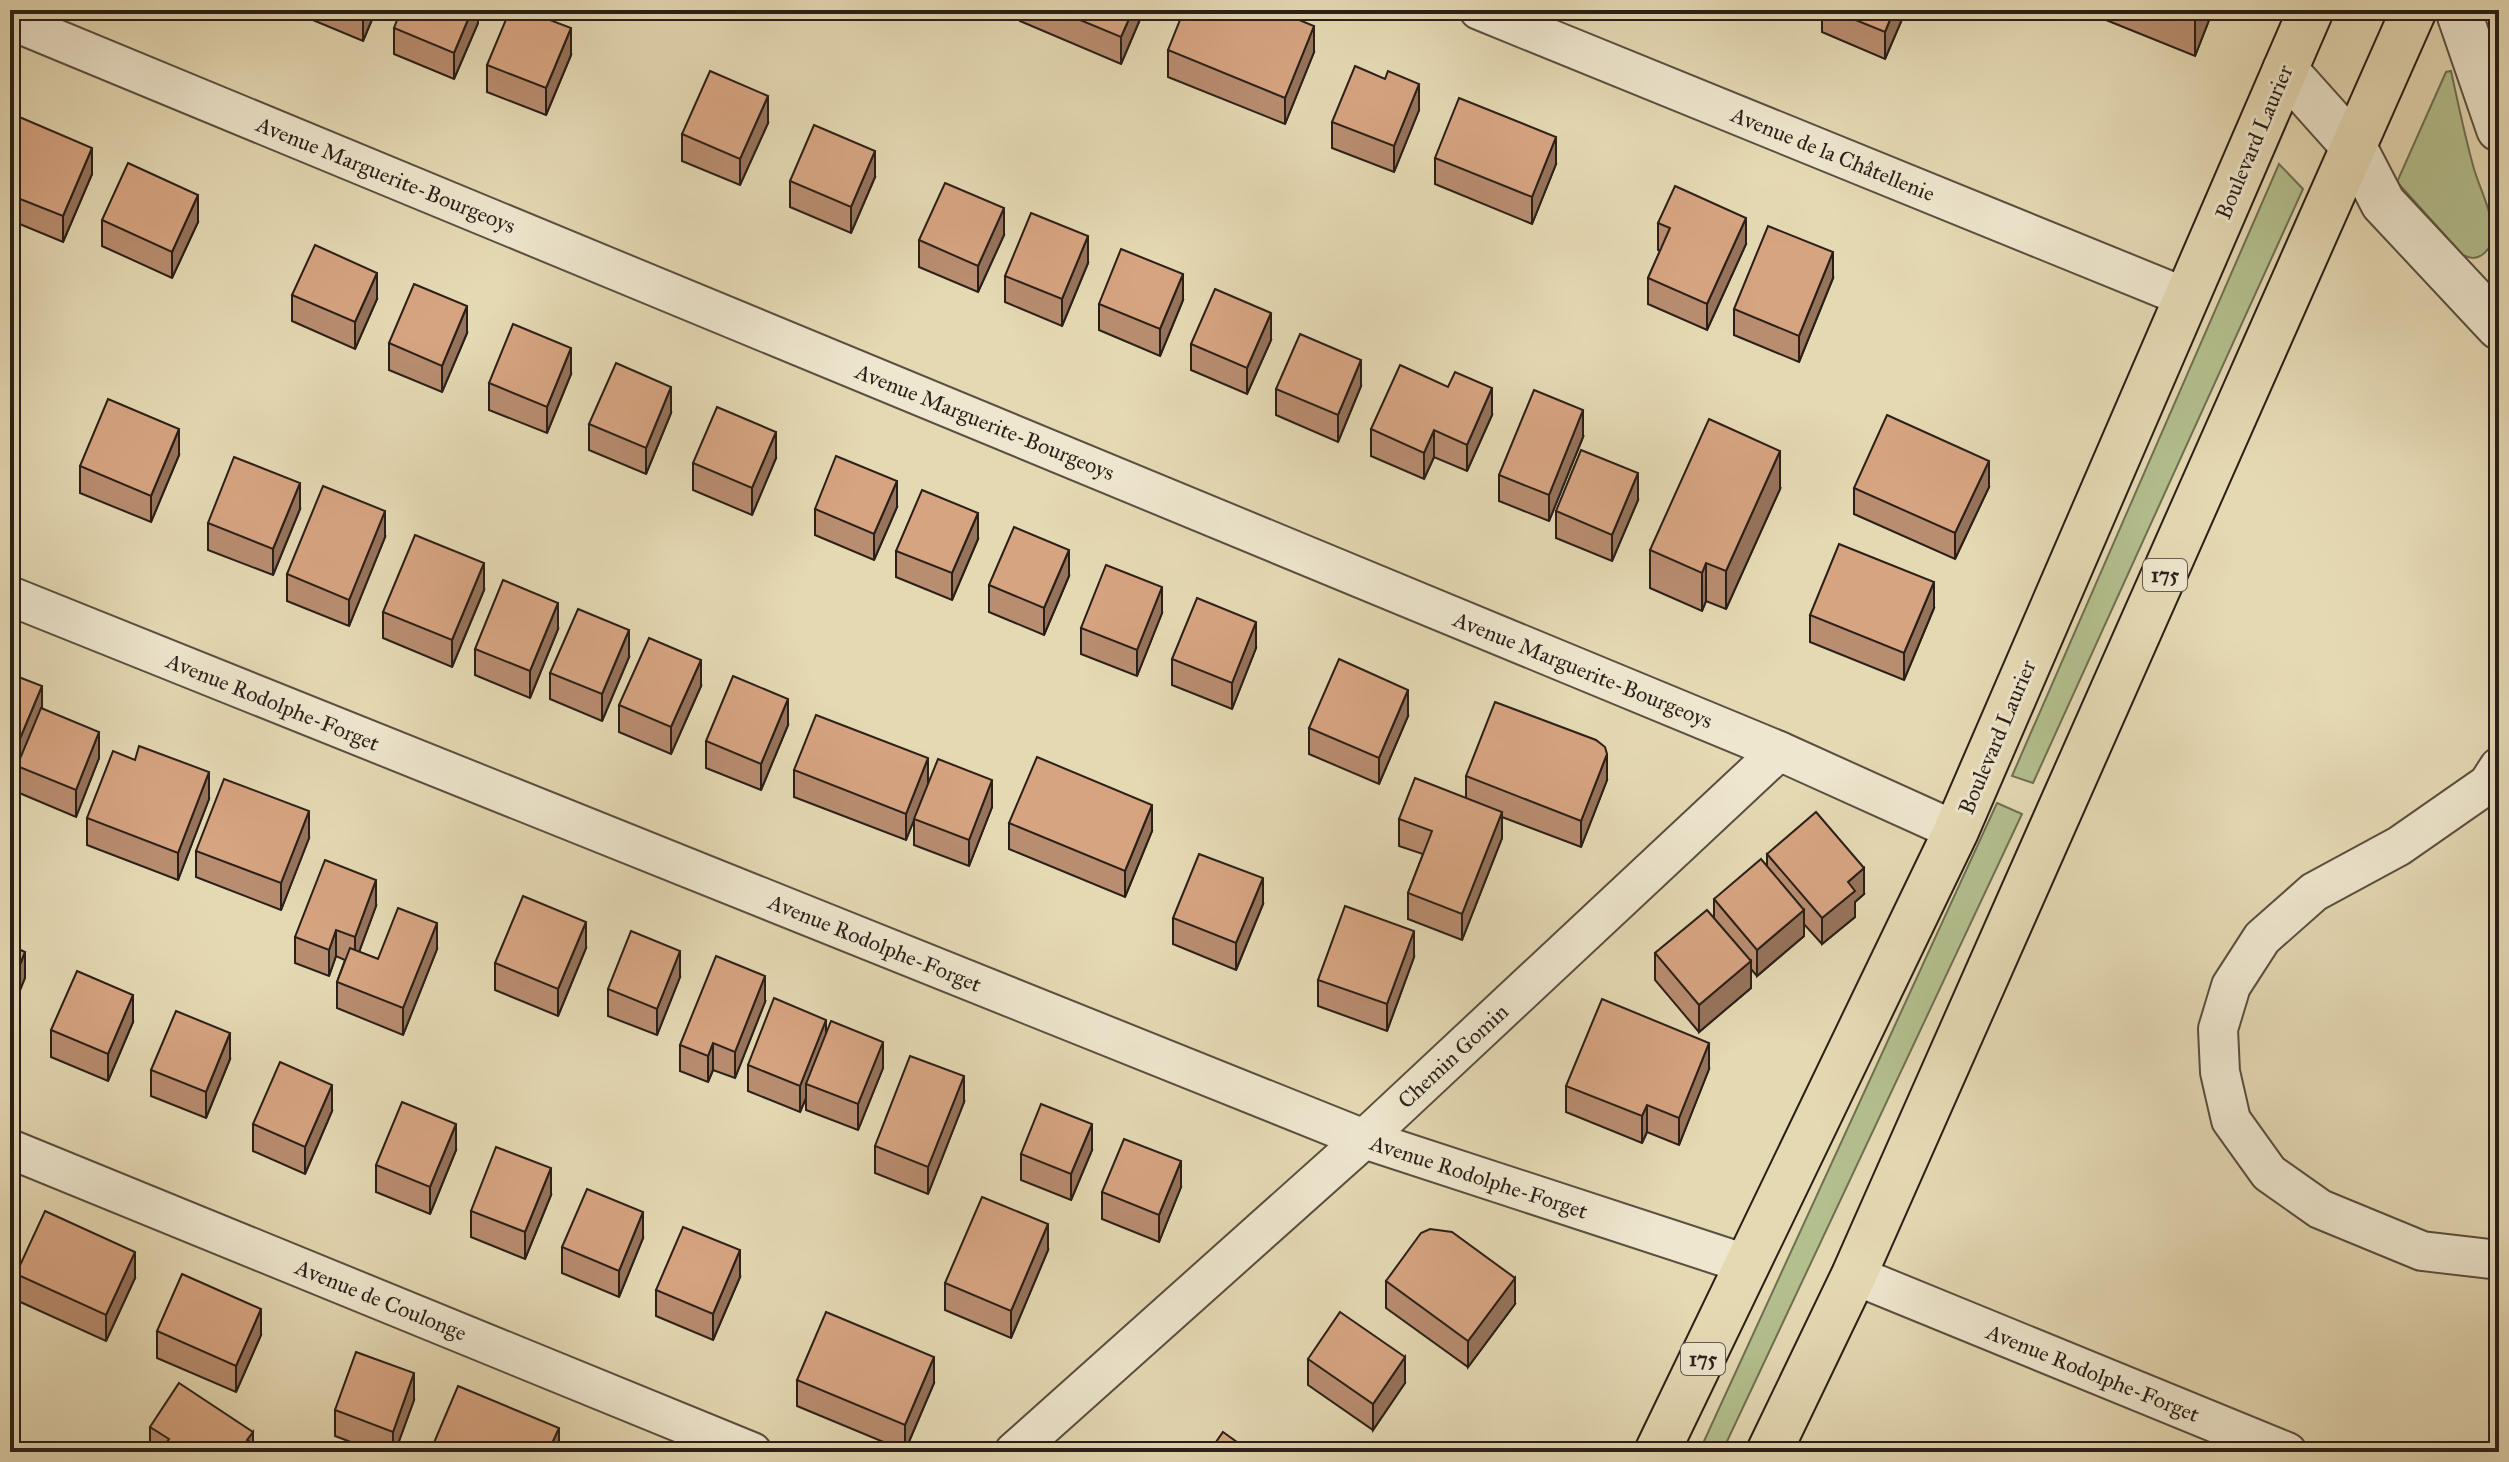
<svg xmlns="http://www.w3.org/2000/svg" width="2509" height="1462" font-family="'IM FELL Great Primer',serif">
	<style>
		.green { fill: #b4bf8e; stroke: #6f6f53; stroke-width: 2 }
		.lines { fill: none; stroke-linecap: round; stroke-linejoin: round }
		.minor-casing { stroke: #594e3f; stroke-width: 42 }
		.tertiary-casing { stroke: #594e3f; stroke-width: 48 }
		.primary-casing { stroke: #2a1f18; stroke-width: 48 }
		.minor { stroke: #eee6ce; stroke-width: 38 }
		.tertiary { stroke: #eee6ce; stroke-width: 44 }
		.primary { stroke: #e5d9b4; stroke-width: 44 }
		.wall { fill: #b98d70; stroke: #2a1f18; stroke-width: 2 }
		.shaded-wall { fill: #96735b; stroke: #2a1f18; stroke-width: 2 }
		.building { fill: #d7a482; stroke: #2a1f18; stroke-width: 2 }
		.labels { text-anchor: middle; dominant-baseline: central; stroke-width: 6; stroke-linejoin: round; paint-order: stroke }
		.shield { fill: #eee6ce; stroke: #655b4f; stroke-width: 2 }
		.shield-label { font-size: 20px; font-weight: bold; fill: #2a1f18 }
		.street-label { font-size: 22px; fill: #2a1f18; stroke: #eee6ce }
	</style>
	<rect width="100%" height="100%" fill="#e5d9b4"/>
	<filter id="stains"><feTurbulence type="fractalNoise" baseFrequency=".0025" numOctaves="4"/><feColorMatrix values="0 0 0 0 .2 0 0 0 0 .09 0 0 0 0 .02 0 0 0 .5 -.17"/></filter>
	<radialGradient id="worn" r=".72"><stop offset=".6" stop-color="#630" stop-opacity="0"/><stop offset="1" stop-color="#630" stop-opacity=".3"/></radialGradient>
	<!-- green -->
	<g class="green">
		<path d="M2451 71C2458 103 2465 137 2474 169 2480 189 2491 210 2493 230 2495 247 2479 266 2462 254L2397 182 2446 72Z"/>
		<polygon points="2279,164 2303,189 2033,783 2012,776"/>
		<polygon points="1997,803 2022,814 1722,1452 1699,1452"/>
	</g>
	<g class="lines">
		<!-- minor casing -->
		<g class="minor-casing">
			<g id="minor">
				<polyline points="1479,10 2187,298"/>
				<polyline points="10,20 1779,751 1956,831"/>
				<polyline points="10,596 1364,1139 1749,1265"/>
				<polyline points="2499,767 2488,784 2399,846 2314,892 2262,938 2231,986 2218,1029 2220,1072 2231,1120 2269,1173 2320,1209 2422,1251 2499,1260"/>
				<polyline points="10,1149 752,1452"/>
				<polyline points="1854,1275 2287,1452"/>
				<polyline points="1014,1452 1364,1139 1779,751"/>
			</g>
		</g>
		<!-- tertiary casing -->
		<g class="tertiary-casing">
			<g id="tertiary">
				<polyline points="2458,10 2499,129"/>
				<polyline points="2285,70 2354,147 2383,203 2499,327"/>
			</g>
		</g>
		<!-- primary casing -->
		<g class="primary-casing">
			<g id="primary">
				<polyline points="1657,1452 1956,831 2311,10"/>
				<polyline points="1769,1452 1854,1275 2414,10"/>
			</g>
		</g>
		<!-- minor -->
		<use href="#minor" class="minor"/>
		<!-- tertiary -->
		<use href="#tertiary" class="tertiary"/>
		<!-- primary -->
		<use href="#primary" class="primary"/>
	</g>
	<!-- wall -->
	<g class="wall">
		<polygon points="308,10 376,10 363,41 308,18"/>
		<polygon points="478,10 478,23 454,79 394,54 394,28"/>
		<polygon points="1020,10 1144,10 1121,64 1020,21"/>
		<polygon points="1822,10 1906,10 1885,59 1822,32"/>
		<polygon points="2106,10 2213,10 2195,56 2106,20"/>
		<polygon points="1168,50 1314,52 1285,124 1168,77"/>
		<polygon points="571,55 546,115 487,92 487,65"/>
		<polygon points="1385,79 1419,110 1394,172 1332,148 1332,122"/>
		<polygon points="10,113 92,174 63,242 10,220"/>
		<polygon points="768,123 740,185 682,161 682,134"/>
		<polygon points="1435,158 1556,164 1532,224 1435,184"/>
		<polygon points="875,177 851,233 790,207 790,181"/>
		<polygon points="102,220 198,222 172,278 102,246"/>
		<polygon points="1658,223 1746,244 1707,330 1648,304 1648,278 1660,251 1658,250"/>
		<polygon points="1004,235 978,292 919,267 919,240"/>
		<polygon points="1088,263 1062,326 1005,302 1005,276"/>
		<polygon points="1833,278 1799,362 1734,335 1734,309"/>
		<polygon points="292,295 377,299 355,349 292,321"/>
		<polygon points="1183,300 1160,356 1099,330 1099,304"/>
		<polygon points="467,333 442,392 389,370 389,343"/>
		<polygon points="1271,340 1247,394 1191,370 1191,344"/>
		<polygon points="571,374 547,433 489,410 489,383"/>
		<polygon points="1361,386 1338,442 1276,415 1276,389"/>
		<polygon points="671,413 646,474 589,450 589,424"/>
		<polygon points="1492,415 1467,471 1434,457 1424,479 1371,456 1371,429"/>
		<polygon points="1583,437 1549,521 1499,501 1499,475"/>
		<polygon points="179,455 151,522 80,493 80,466"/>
		<polygon points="776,458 752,515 693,490 693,463"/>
		<polygon points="1989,487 1955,559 1854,514 1854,488"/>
		<polygon points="1780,489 1726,609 1706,601 1702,611 1650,588 1650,550"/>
		<polygon points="1638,500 1612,561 1556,538 1556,511"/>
		<polygon points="897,507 874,560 815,535 815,509"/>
		<polygon points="300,509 273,575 208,550 208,523"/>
		<polygon points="385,537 349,626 287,601 287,574"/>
		<polygon points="978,539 952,600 896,577 896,551"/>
		<polygon points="1069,576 1044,635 989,612 989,585"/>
		<polygon points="484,590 452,667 383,638 383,612"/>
		<polygon points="1934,608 1904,680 1810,642 1810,615"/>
		<polygon points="1162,613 1137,676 1081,654 1081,628"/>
		<polygon points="558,629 530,698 475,675 475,649"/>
		<polygon points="1256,648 1232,709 1172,685 1172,659"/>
		<polygon points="629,657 602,721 550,699 550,673"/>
		<polygon points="10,678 42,708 99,758 76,817 17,792 17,771 10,786"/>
		<polygon points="701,686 671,754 619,732 619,705"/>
		<polygon points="1408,716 1379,784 1309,754 1309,728"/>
		<polygon points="788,725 761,790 706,768 706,741"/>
		<polygon points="794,770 928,784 992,807 969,866 914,845 914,819 906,840 794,797"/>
		<polygon points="1466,776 1607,780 1581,847 1502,817 1502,838 1462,940 1408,919 1408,893 1423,854 1399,846 1399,819 1466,798"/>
		<polygon points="209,799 178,880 87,845 87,818"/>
		<polygon points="1009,823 1152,831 1125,897 1009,849"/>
		<polygon points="309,838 281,910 196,877 196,851"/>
		<polygon points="1767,854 1864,894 1855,902 1855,917 1822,944 1804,924 1804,936 1757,976 1751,969 1751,988 1699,1032 1655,980 1655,953 1714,917 1714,899 1767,866"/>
		<polygon points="1263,904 1236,970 1173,944 1173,918"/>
		<polygon points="376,906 359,952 378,959 437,949 403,1035 337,1008 337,982 345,960 336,956 329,976 295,963 295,937"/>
		<polygon points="586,948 558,1016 495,990 495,963"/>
		<polygon points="1414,957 1387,1031 1318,1006 1318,980"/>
		<polygon points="680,977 657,1035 608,1016 608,989"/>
		<polygon points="765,1002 735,1078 713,1070 708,1082 680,1071 680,1045"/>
		<polygon points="133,1022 108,1081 51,1057 51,1030"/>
		<polygon points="826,1032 883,1068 858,1130 806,1110 806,1098 800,1112 748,1091 748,1065"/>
		<polygon points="230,1059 206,1118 151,1096 151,1070"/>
		<polygon points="1709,1069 1679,1145 1647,1132 1642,1143 1566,1112 1566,1086"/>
		<polygon points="964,1102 928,1194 875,1173 875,1146"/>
		<polygon points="332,1111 305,1174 253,1151 253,1124"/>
		<polygon points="456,1150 430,1214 376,1192 376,1165"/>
		<polygon points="1092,1150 1071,1200 1021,1180 1021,1154"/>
		<polygon points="1181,1187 1159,1242 1102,1219 1102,1192"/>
		<polygon points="551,1195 525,1259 471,1237 471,1211"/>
		<polygon points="643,1238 619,1297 562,1273 562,1247"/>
		<polygon points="1048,1250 1011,1338 945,1310 945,1283"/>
		<polygon points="16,1274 135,1278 106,1341 16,1300"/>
		<polygon points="740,1277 713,1340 656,1316 656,1290"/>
		<polygon points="1386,1281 1515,1304 1468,1367 1386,1308"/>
		<polygon points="157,1331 261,1335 236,1392 157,1358"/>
		<polygon points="1308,1359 1405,1383 1373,1430 1308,1385"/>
		<polygon points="797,1380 934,1383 905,1451 797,1406"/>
		<polygon points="414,1400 395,1452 377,1452 335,1436 335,1410"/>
		<polygon points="150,1427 253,1432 253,1452 150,1452"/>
	</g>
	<!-- shaded-wall -->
	<g class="shaded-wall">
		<polygon points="365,10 376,10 363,41 363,14"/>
		<polygon points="472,10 478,10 478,23 454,79 454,53"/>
		<polygon points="1133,10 1144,10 1121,64 1121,37"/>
		<polygon points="1894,10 1906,10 1885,59 1885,32"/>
		<polygon points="2198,10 2213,10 2195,56 2195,18"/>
		<polygon points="1314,26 1314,52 1285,124 1285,98"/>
		<polygon points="571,28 571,55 546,115 546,88"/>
		<polygon points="1419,84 1419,110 1394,172 1394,146"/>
		<polygon points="768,96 768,123 740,185 740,159"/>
		<polygon points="1556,137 1556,164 1532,224 1532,197"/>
		<polygon points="92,148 92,174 63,242 63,216"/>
		<polygon points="875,151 875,177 851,233 851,207"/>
		<polygon points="198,195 198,222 172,278 172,252"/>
		<polygon points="1004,208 1004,235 978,292 978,266"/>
		<polygon points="1746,218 1746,244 1707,330 1707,304"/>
		<polygon points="1088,236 1088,263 1062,326 1062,299"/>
		<polygon points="1833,252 1833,278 1799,362 1799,336"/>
		<polygon points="377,273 377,299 355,349 355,322"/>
		<polygon points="1183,274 1183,300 1160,356 1160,329"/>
		<polygon points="467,306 467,333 442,392 442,366"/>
		<polygon points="1271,313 1271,340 1247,394 1247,368"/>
		<polygon points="571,348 571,374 547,433 547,407"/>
		<polygon points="1361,360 1361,386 1338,442 1338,415"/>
		<polygon points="16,381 16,407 10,422 10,396"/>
		<polygon points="671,387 671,413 646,474 646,448"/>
		<polygon points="1492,388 1492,415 1467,471 1467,445"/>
		<polygon points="1583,410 1583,437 1549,521 1549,495"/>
		<polygon points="179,429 179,455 151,522 151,496"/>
		<polygon points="1434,430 1434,457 1424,479 1424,453"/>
		<polygon points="776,432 776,458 752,515 752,488"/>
		<polygon points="1780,451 1780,489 1726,609 1726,571"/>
		<polygon points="1989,461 1989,487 1955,559 1955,533"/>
		<polygon points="1638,473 1638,500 1612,561 1612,535"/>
		<polygon points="897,481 897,507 874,560 874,534"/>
		<polygon points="300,483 300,509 273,575 273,549"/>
		<polygon points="385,511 385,537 349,626 349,600"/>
		<polygon points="978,513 978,539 952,600 952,573"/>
		<polygon points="1069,550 1069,576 1044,635 1044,608"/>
		<polygon points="484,563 484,590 452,667 452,640"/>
		<polygon points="1706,563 1706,601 1702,611 1702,573"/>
		<polygon points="1934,582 1934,608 1904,680 1904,653"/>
		<polygon points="1162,587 1162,613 1137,676 1137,650"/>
		<polygon points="558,603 558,629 530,698 530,671"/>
		<polygon points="1256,622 1256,648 1232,709 1232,683"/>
		<polygon points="629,630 629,657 602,721 602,694"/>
		<polygon points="701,660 701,686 671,754 671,727"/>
		<polygon points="42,686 42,712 17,766 17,771 11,787 11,760"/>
		<polygon points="1408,690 1408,716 1379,784 1379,758"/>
		<polygon points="788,699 788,725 761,790 761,764"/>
		<polygon points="99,732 99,758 76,817 76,790"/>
		<polygon points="1607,754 1607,780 1581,847 1581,821"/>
		<polygon points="928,758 928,785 906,840 906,814"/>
		<polygon points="209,772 209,799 178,880 178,853"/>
		<polygon points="992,780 992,807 969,866 969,840"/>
		<polygon points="1152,805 1152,831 1125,897 1125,871"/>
		<polygon points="309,811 309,838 281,910 281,883"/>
		<polygon points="1502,812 1502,838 1462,940 1462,914"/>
		<polygon points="1864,868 1864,894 1855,902 1855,917 1822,944 1822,918 1848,882"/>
		<polygon points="1263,878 1263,904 1236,970 1236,943"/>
		<polygon points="376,880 376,906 355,963 355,937"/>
		<polygon points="1804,910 1804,936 1757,976 1757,950"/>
		<polygon points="586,922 586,948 558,1016 558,989"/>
		<polygon points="437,923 437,949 403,1035 403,1008"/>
		<polygon points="336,930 336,956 329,976 329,950"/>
		<polygon points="1414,931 1414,957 1387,1031 1387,1004"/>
		<polygon points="680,951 680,977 657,1035 657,1009"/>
		<polygon points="25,952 25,978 10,1015 10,989"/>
		<polygon points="1751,961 1751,988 1699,1032 1699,1005"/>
		<polygon points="765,976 765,1002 735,1078 735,1052"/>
		<polygon points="133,995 133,1022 108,1081 108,1054"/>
		<polygon points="826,1020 826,1046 806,1084 806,1098 800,1112 800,1086"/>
		<polygon points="230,1033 230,1059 206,1118 206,1092"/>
		<polygon points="883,1042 883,1068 858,1130 858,1104"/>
		<polygon points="713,1043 713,1070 708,1082 708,1056"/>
		<polygon points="1709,1043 1709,1069 1679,1145 1679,1118"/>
		<polygon points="964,1076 964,1102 928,1194 928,1167"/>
		<polygon points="332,1085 332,1111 305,1174 305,1147"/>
		<polygon points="1647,1105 1647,1132 1642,1143 1642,1116"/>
		<polygon points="456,1124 456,1150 430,1214 430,1187"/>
		<polygon points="1092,1124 1092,1150 1071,1200 1071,1174"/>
		<polygon points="1181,1161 1181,1187 1159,1242 1159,1215"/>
		<polygon points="551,1168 551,1195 525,1259 525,1232"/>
		<polygon points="643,1212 643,1238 619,1297 619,1271"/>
		<polygon points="1048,1224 1048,1250 1011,1338 1011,1311"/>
		<polygon points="740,1250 740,1277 713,1340 713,1314"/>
		<polygon points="135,1252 135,1278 106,1341 106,1315"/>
		<polygon points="1515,1278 1515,1304 1468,1367 1468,1341"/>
		<polygon points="261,1309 261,1335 236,1392 236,1366"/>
		<polygon points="934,1357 934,1383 905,1451 905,1425"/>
		<polygon points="1405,1357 1405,1383 1373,1430 1373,1404"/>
		<polygon points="414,1373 414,1400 395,1452 393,1452 393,1432"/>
		<polygon points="559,1428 559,1452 548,1452"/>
		<polygon points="253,1432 253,1452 247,1452 247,1440"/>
	</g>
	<!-- building -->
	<g class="building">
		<polygon points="353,10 365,10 363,14"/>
		<polygon points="401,10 472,10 454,53 394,28"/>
		<polygon points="510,10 524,10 571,28 546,88 487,65"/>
		<polygon points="1056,10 1133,10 1121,37"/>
		<polygon points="1184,10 1275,10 1314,26 1285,98 1168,50"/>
		<polygon points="1831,10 1894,10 1885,32"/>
		<polygon points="2176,10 2198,10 2195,18"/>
		<polygon points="1355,66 1385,79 1388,71 1419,84 1394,146 1332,122"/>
		<polygon points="710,71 768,96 740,159 682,134"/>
		<polygon points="1459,98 1556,137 1532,197 1435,158"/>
		<polygon points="10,113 92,148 63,216 10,195"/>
		<polygon points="814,125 875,151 851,207 790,181"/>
		<polygon points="128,163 198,195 172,252 102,220"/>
		<polygon points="945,183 1004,208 978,266 919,240"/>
		<polygon points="1675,186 1746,218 1707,304 1648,278 1670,228 1658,223"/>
		<polygon points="1031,213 1088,236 1062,299 1005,276"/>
		<polygon points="1768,226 1833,252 1799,336 1734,309"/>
		<polygon points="315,245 377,273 355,322 292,295"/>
		<polygon points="1121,249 1183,274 1160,329 1099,304"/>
		<polygon points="414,284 467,306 442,366 389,343"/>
		<polygon points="1215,289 1271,313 1247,368 1191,344"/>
		<polygon points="513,324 571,348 547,407 489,383"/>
		<polygon points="1300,334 1361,360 1338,415 1276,389"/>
		<polygon points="616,363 671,387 646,448 589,424"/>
		<polygon points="1400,365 1448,387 1455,372 1492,388 1467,445 1434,430 1424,453 1371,429"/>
		<polygon points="10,378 16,381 10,396"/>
		<polygon points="1534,390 1583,410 1549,495 1499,475"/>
		<polygon points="108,399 179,429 151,496 80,466"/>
		<polygon points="717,407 776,432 752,488 693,463"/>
		<polygon points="1887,415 1989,461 1955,533 1854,488"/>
		<polygon points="1709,419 1780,451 1726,571 1706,563 1702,573 1650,550"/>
		<polygon points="1581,450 1638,473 1612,535 1556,511"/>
		<polygon points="836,456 897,481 874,534 815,509"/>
		<polygon points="234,457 300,483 273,549 208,523"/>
		<polygon points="323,486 385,511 349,600 287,574"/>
		<polygon points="922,490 978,513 952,573 896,551"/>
		<polygon points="1014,527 1069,550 1044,608 989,585"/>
		<polygon points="415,535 484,563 452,640 383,612"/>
		<polygon points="1839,544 1934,582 1904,653 1810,615"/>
		<polygon points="1106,565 1162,587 1137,650 1081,628"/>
		<polygon points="503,580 558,603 530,671 475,649"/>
		<polygon points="1197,598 1256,622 1232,683 1172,659"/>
		<polygon points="578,609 629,630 602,694 550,673"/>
		<polygon points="649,638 701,660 671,727 619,705"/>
		<polygon points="1339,659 1408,690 1379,758 1309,728"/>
		<polygon points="11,674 42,686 11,760 10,678"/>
		<polygon points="733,676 788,699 761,764 706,741"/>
		<polygon points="1495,702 1596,740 1605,747 1607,754 1581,821 1466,776"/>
		<polygon points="41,708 99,732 76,790 17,766"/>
		<polygon points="816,715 928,758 906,814 794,770"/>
		<polygon points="139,746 209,772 178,853 87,818 113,751 135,760"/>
		<polygon points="1037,757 1152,805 1125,871 1009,823"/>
		<polygon points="938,759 992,780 969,840 914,819"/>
		<polygon points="1415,778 1502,812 1462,914 1408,893 1432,831 1399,819"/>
		<polygon points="224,779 309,811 281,883 196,851"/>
		<polygon points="1816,812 1864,868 1848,882 1855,891 1822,918 1767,854"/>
		<polygon points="1199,854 1263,878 1236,943 1173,918"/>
		<polygon points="1761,859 1804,910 1757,950 1714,899"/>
		<polygon points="325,860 376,880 355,937 336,930 329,950 295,937"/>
		<polygon points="523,896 586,922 558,989 495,963"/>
		<polygon points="1345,906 1414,931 1387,1004 1318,980"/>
		<polygon points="398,908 437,923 403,1008 337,982 350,948 378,959"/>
		<polygon points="1707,910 1751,961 1699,1005 1655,953"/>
		<polygon points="631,931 680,951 657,1009 608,989"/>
		<polygon points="10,945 25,952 10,989"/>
		<polygon points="716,956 765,976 735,1052 713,1043 708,1056 680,1045"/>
		<polygon points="77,971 133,995 108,1054 51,1030"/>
		<polygon points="774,998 826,1020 800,1086 748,1065"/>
		<polygon points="1602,999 1709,1043 1679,1118 1647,1105 1642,1116 1566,1086"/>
		<polygon points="176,1011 230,1033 206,1092 151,1070"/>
		<polygon points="831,1021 883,1042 858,1104 806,1084"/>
		<polygon points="910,1056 964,1076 928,1167 875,1146"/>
		<polygon points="280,1062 332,1085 305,1147 253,1124"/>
		<polygon points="402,1102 456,1124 430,1187 376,1165"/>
		<polygon points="1041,1104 1092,1124 1071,1174 1021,1154"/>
		<polygon points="1124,1139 1181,1161 1159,1215 1102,1192"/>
		<polygon points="496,1147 551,1168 525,1232 471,1211"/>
		<polygon points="587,1189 643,1212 619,1271 562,1247"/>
		<polygon points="982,1197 1048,1224 1011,1311 945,1283"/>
		<polygon points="45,1211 135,1252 106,1315 16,1274"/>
		<polygon points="683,1227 740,1250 713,1314 656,1290"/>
		<polygon points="1430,1229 1452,1232 1515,1278 1468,1341 1386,1281 1421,1233"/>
		<polygon points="182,1274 261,1309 236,1366 157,1331"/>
		<polygon points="826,1312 934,1357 905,1425 797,1380"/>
		<polygon points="1340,1312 1405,1357 1373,1404 1308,1359"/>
		<polygon points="356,1352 414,1373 393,1432 335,1410"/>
		<polygon points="179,1383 253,1432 247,1440 253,1444 247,1452 160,1452 169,1439 150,1427"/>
		<polygon points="458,1386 559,1428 548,1452 430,1452"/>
		<polygon points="1223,1432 1251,1452 1209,1452"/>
	</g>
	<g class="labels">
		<!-- shield labels -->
		<g class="shield">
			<rect x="2143" y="559" width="44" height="32" rx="6"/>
			<rect x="1681" y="1343" width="44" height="32" rx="6"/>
		</g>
		<g class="shield-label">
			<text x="2165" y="575">175</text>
			<text x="1703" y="1359">175</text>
		</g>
		<!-- street labels -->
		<g class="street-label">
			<text transform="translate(2254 142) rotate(-67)">Boulevard Laurier</text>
			<text transform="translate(1833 154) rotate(22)">Avenue de la Châtellenie</text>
			<text transform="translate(386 175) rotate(22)">Avenue Marguerite-Bourgeoys</text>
			<text transform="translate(985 422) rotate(22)">Avenue Marguerite-Bourgeoys</text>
			<text transform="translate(1583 670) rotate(22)">Avenue Marguerite-Bourgeoys</text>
			<text transform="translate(273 702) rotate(22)">Avenue Rodolphe-Forget</text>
			<text transform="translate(1997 737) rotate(-67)">Boulevard Laurier</text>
			<text transform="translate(875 943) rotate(22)">Avenue Rodolphe-Forget</text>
			<text transform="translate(1453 1056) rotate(-43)">Chemin Gomin</text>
			<text transform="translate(1479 1177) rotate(18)">Avenue Rodolphe-Forget</text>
			<text transform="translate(381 1300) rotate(22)">Avenue de Coulonge</text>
			<text transform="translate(2093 1373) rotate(22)">Avenue Rodolphe-Forget</text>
		</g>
	</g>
	<!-- margin -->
	<rect width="2509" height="1462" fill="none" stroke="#e5d9b4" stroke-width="40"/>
	<rect x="12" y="12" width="2485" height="1438" fill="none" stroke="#2a1f18" stroke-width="4"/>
	<rect x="20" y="20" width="2469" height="1422" fill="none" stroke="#2a1f18" stroke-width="2"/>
	<rect width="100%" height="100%" filter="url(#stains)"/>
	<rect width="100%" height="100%" fill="url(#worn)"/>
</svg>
